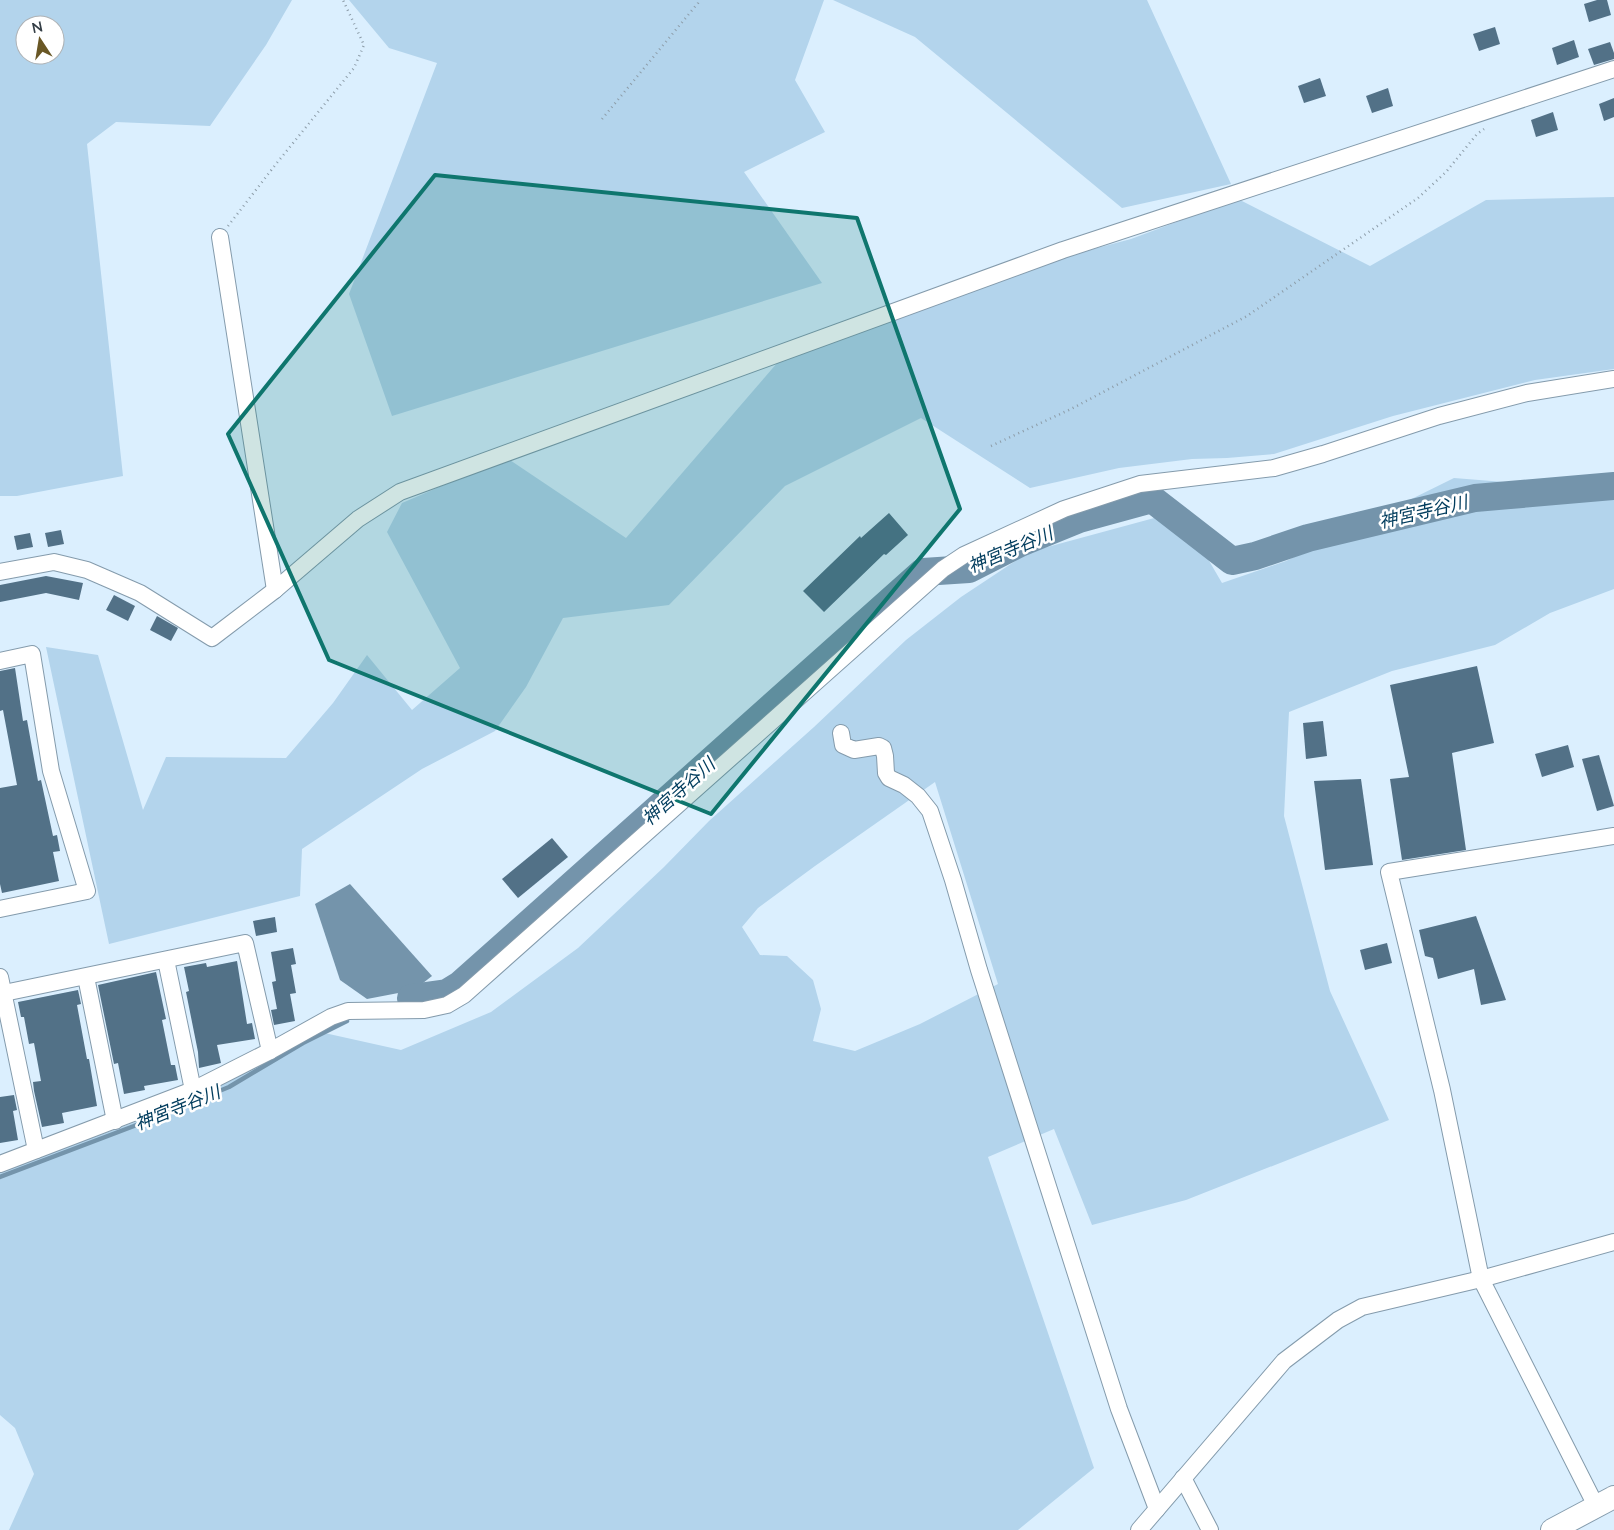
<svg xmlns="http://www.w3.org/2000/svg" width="1614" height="1530" font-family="Lato,'Noto Sans JP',sans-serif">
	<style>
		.green { fill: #b3d4ec; fill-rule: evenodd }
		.water { fill: #7494ab }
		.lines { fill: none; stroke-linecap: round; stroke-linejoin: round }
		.stream { stroke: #7494ab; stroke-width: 4.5 }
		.river { stroke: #7494ab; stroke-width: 28 }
		.building { fill: #527187 }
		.street-casing { stroke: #849bac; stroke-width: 18 }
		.secondary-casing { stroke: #849bac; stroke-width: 24 }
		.path { stroke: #8d9da9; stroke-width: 2.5; stroke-dasharray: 1 4; stroke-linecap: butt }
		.street { stroke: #fff; stroke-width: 16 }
		.secondary { stroke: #fff; stroke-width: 22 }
		.marked { fill: #0f766e; fill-opacity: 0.2; stroke: #0f766e; stroke-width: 4; stroke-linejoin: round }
		.labels { text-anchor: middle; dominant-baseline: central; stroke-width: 5; stroke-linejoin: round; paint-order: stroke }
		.water-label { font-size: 18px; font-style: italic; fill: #003c5d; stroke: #fff }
	</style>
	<rect width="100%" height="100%" fill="#dbeffe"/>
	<!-- green -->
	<g class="green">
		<path d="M0 0H292L266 45 210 126 116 122 87 144 123 476 17 496H0ZM25 25H55V55H25Z"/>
		<polygon points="349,0 824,0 795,80 825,132 744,172 822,283 392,416 349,294 437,63 389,48"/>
		<polygon points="833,0 1147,0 1231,184 1122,208 915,37"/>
		<polygon points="1614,197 1614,369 1535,380 1393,416 1274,454 1227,458 1192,459 1119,468 1030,488 921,418 785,486 669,605 563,618 526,687 495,731 422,769 302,849 300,896 109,944 46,647 98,655 143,810 166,757 286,758 333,703 367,655 412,710 460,668 387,532 402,503 507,458 626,538 778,362 950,287 1131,239 1238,199 1370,266 1486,200"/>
		<path d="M1614 474V589L1550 613 1495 645 1392 671 1289 712 1284 816 1330 991 1389 1120 1186 1200 1092 1225 1054 1129 988 1157 1094 1468 1018 1530H9L34 1474 15 1428 0 1415V1171L158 1114 320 1032 401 1050 491 1012 578 948 664 867 709 821 814 727 906 640 961 597 1029 552 1180 511 1222 583 1286 561 1454 478 1542 485ZM935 782 998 984 920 1024 855 1051 813 1041 821 1009 813 980 787 956 760 955 742 927 758 908 815 866Z"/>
	</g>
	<!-- water -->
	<polygon class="water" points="350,884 432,976 414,990 367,999 340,980 315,904"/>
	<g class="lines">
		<!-- stream -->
		<polyline class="stream" points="0,1177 134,1126 229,1087 303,1043 347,1021"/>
		<!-- river -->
		<polyline class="river" points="411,998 447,993 460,985 923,572 969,569 1020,543 1079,519 1152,499 1232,561 1255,556 1308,538 1475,498 1614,486"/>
	</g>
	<!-- building -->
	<g class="building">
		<polygon points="1597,0 1607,0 1611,15 1589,22 1584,4"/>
		<polygon points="1495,27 1500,44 1479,51 1473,34"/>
		<polygon points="1574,40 1579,57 1557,65 1552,48"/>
		<polygon points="1610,42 1614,53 1614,59 1594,65 1588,49"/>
		<polygon points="1320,78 1326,96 1304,103 1298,86"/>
		<polygon points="1388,88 1393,106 1372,113 1366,96"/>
		<polygon points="1614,98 1614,117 1604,121 1599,104"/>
		<polygon points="1553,112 1558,130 1536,137 1531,120"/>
		<polygon points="889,513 908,535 886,555 884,554 824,612 803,591 860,536 861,538"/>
		<polygon points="61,530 64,544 48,547 45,533"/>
		<polygon points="30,533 33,547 17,550 14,536"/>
		<polygon points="46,576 83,583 79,600 46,593 0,602 0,585"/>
		<polygon points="114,595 135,606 128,621 106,610"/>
		<polygon points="157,616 178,628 171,641 150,630"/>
		<polygon points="1477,666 1494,743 1452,753 1466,850 1402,860 1390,779 1409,777 1390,685"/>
		<polygon points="15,668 23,721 27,720 38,781 41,780 53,836 57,835 60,851 53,852 59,881 2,893 0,884 0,788 17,785 3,710 0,711 0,671"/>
		<polygon points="1323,721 1327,756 1306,759 1303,723"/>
		<polygon points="1568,745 1574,767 1542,777 1535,754"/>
		<polygon points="1599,755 1614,806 1597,811 1582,759"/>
		<polygon points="1361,779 1373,865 1325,870 1314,781"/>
		<polygon points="552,838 568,857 518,898 502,879"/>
		<polygon points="1476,916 1506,1000 1481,1005 1474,969 1438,979 1433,958 1425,956 1419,930"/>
		<polygon points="275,917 277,932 256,936 253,921"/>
		<polygon points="1387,943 1392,963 1365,970 1360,950"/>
		<polygon points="293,948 296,964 291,965 296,993 290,994 295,1021 274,1025 271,1010 277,1009 272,982 276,981 271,952"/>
		<polygon points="237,961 247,1024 252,1023 255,1039 217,1045 221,1063 199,1068 198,1052 186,992 189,991 184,967 206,963 207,967"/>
		<polygon points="156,972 166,1019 162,1020 171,1065 175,1065 178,1080 144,1086 145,1090 124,1094 118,1063 114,1064 98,985"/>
		<polygon points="78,990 81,1004 77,1005 87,1059 89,1059 97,1106 62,1113 64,1123 42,1127 34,1091 33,1082 41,1081 34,1043 29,1044 24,1017 21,1017 18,1002"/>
		<polygon points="14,1095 17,1110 13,1111 18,1140 0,1143 0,1097"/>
	</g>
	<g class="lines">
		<!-- street casing -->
		<g class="street-casing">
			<g id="street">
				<polyline points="220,237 275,590"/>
				<polyline points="0,572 54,562 87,570 140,593 212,638 275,590 358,519 400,492 1063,250 1614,69"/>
				<polyline points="0,661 32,654 51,771 87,891 0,909"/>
				<polyline points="841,733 843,745 854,750 879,746 883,748 885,756 886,773 889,778 904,785 918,796 930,811 953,880 979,970 1119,1409 1157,1509"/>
				<polyline points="166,960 193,1090"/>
				<polyline points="0,977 36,1150"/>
				<polyline points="86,977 115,1121"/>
				<polyline points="4,993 245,943 270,1051"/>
				<polyline points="0,1164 193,1090 270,1051 331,1017 348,1011 424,1010 447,1005 464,995 943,569 964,555 1064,509 1140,484 1274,468 1323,454 1439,416 1527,393 1614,379"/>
				<polyline points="1183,1478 1210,1530"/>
				<polyline points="1596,1506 1481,1279 1442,1090 1389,872 1614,836"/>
				<polyline points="1139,1530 1284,1361 1338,1320 1362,1307 1481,1279 1614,1242"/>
			</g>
		</g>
		<!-- secondary casing -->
		<g class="secondary-casing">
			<polyline id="secondary" points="1552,1530 1614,1497"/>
		</g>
		<!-- path -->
		<g class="path">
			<polyline points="602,119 698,3 699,0"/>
			<polyline points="228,226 276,164 354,68 364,45 343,0"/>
			<polyline points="991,446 1071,409 1247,316 1418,198 1446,172 1477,134 1484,129"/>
		</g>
		<!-- street -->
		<use href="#street" class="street"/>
		<!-- secondary -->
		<use href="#secondary" class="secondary"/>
	</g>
	<!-- marked area -->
	<path class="marked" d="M435 175 857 218 960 509 711 814 329 660 228 434Z"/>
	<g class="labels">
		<!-- water labels -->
		<g class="water-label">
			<text transform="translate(1423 511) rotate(-13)">神宮寺谷川</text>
			<text transform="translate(1010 549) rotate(-23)">神宮寺谷川</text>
			<text transform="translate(678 791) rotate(-42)">神宮寺谷川</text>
			<text transform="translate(177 1107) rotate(-22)">神宮寺谷川</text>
		</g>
	</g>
	<!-- north arrow -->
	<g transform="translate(40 40) rotate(348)"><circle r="24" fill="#ffffff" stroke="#aeb2b5"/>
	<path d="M0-4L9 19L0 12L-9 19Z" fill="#695725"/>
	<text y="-8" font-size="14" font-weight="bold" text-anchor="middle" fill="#343e46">N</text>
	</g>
</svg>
